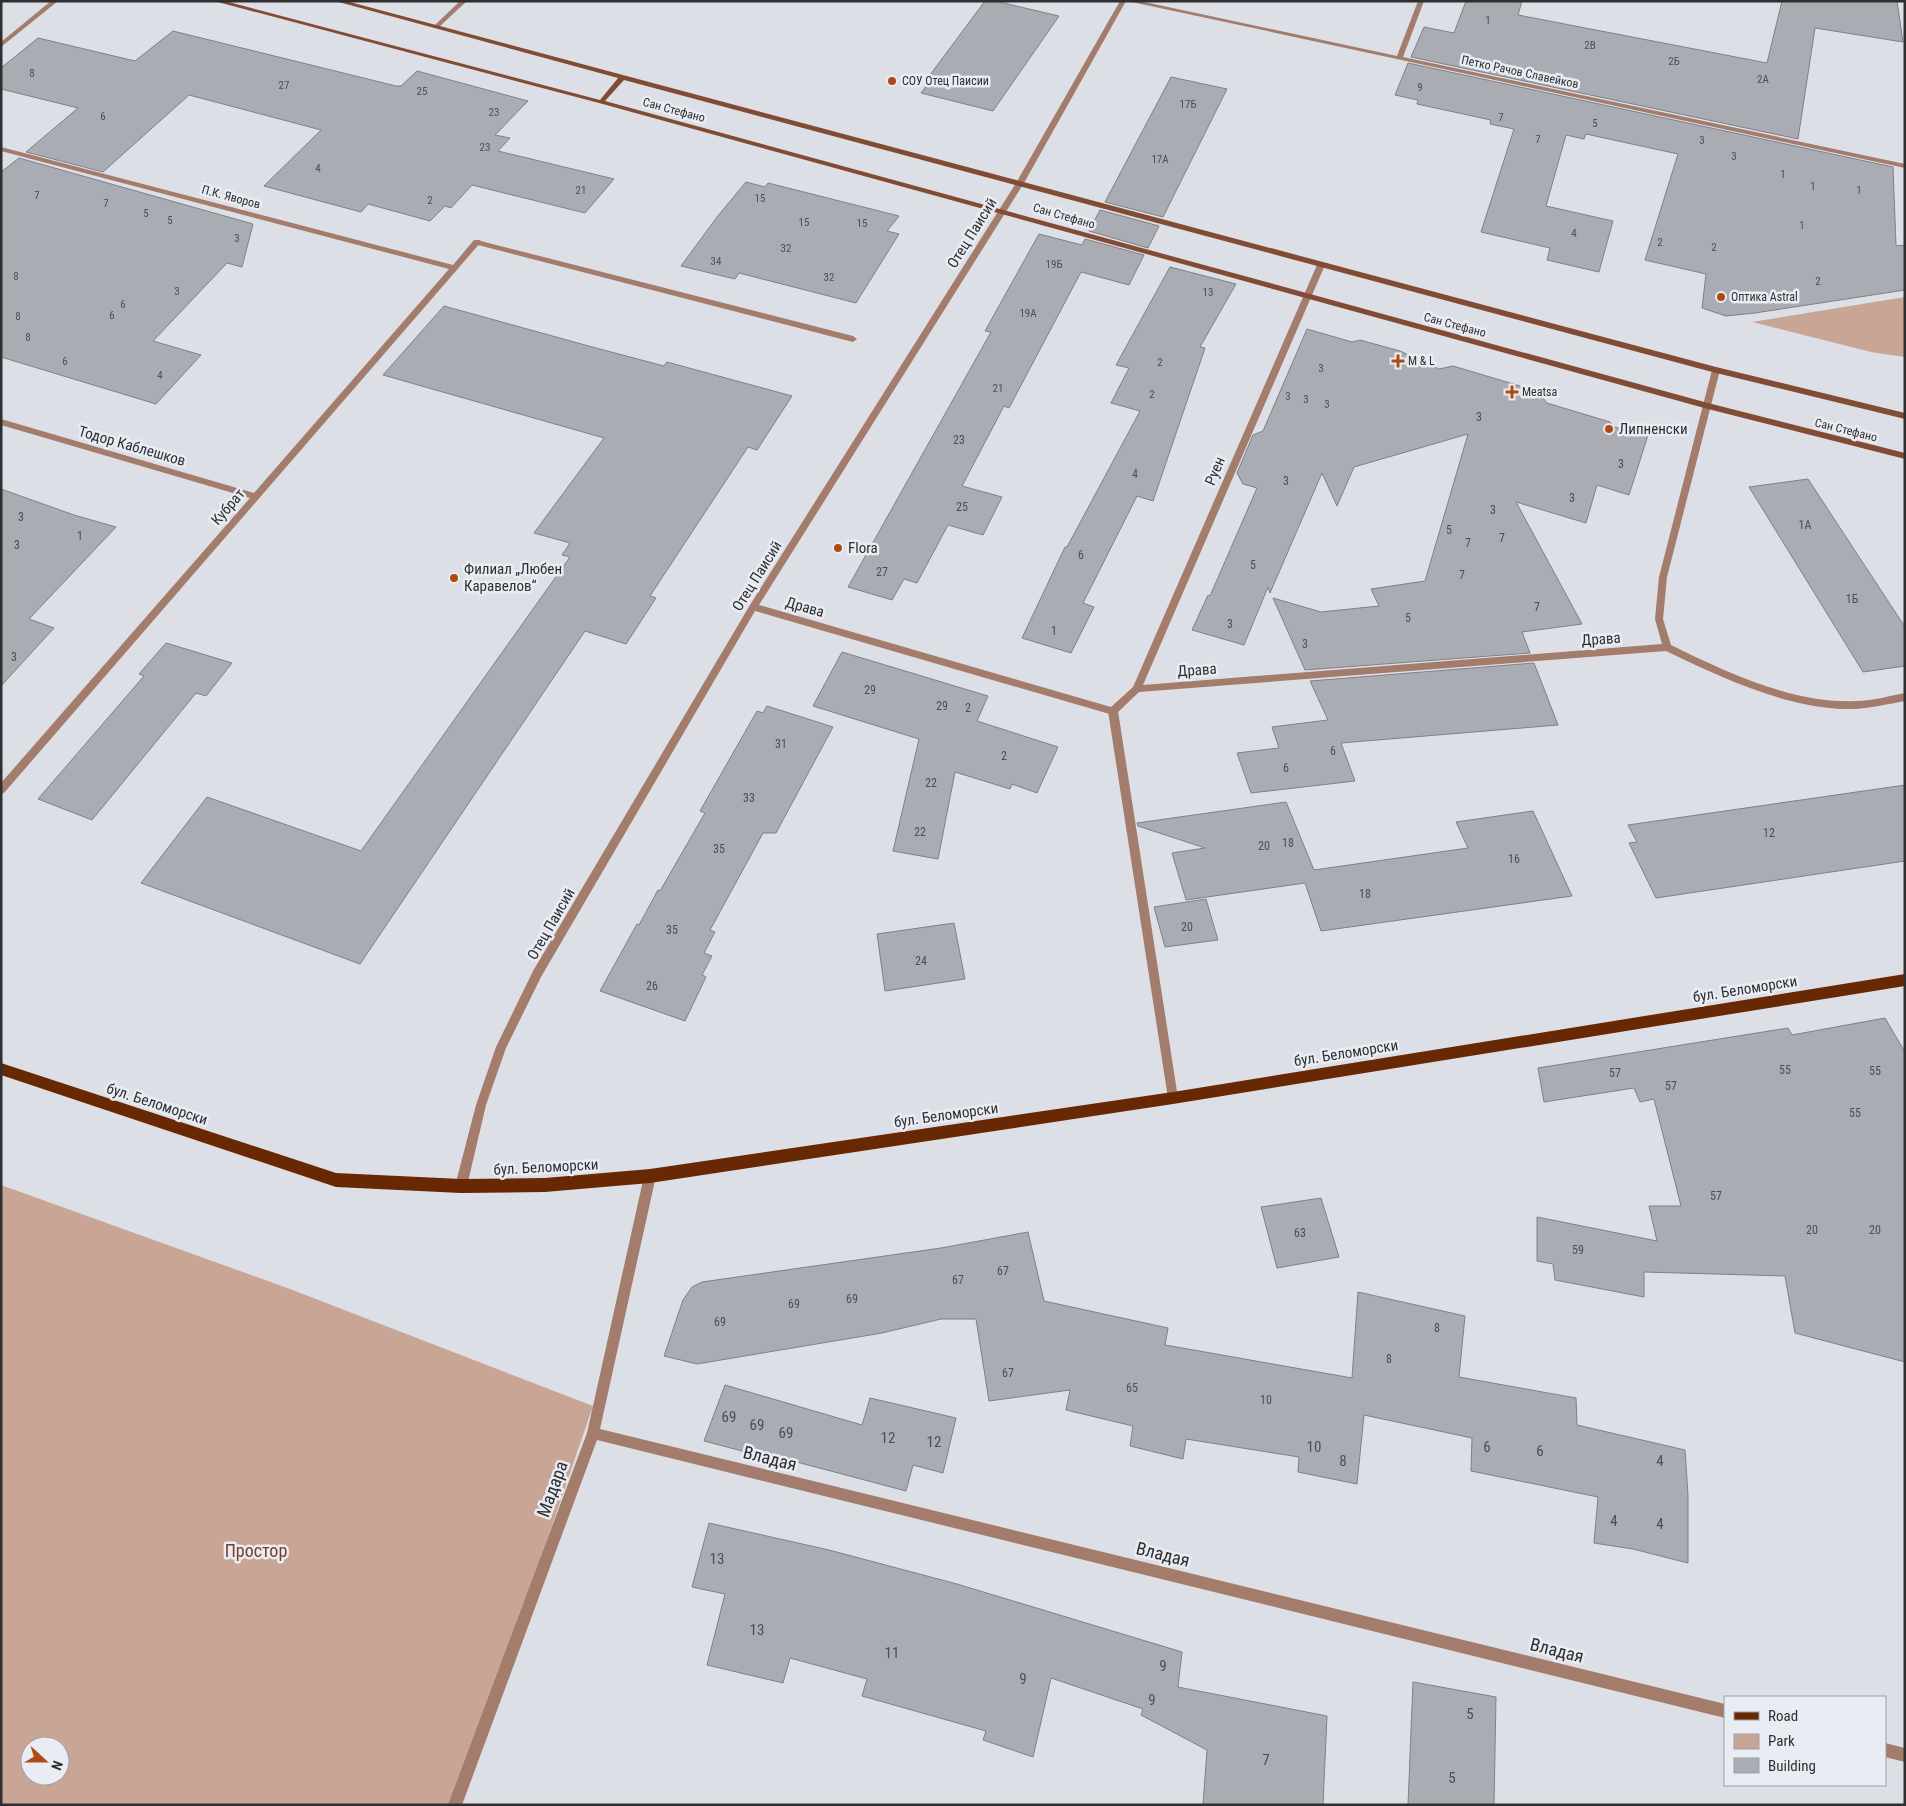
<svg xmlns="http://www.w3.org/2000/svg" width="1906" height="1806" font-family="'Roboto Condensed',sans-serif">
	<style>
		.green { fill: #c8a595; fill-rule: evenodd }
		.building { fill: #aaacb3; stroke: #7e8086 }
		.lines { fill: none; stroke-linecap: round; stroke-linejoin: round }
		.service { fill: #a37c6b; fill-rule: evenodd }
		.pedestrian { fill: #a37c6b; fill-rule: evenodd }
		.minor { fill: #a37c6b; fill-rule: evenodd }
		.secondary { fill: #824c34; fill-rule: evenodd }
		.primary { fill: #692804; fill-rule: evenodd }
		.poi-dot { fill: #ae4b14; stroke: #eaecf3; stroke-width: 2 }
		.labels { text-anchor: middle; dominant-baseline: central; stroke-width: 5; stroke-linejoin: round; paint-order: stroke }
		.far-number-label { font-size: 11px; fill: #4d4e52 }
		.far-street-label { font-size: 12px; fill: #2e2f31; stroke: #eaecf3 }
		.far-poi-label { font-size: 12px; fill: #2e2f31; stroke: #eaecf3; text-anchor: start }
		.number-label { font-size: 12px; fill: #4d4e52 }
		.street-label { font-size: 15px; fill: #2e2f31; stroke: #eaecf3 }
		.poi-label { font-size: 15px; fill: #2e2f31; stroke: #eaecf3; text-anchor: start }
		.near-number-label { font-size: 15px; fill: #4d4e52 }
		.near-street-label { font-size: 18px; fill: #2e2f31; stroke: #eaecf3 }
		.near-park-label { font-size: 18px; fill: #793e23; stroke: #eaecf3 }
	</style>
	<rect width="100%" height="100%" fill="#dddfe6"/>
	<!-- green -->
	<g class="green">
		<polygon points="1905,297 1905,357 1871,352 1752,322"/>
		<path d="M1 1185 290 1289 593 1406 456 1805H1ZM30 1746H60V1776H30Z"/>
	</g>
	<!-- building -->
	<g class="building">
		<polygon points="985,1 995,1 1059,16 993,111 921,93 934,76 930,75"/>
		<polygon points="1466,1 1522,1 1518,15 1767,63 1782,1 1897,1 1903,42 1815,28 1798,139 1411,57 1424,27 1454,33"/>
		<polygon points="173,31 396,86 401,86 417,71 528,101 495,135 510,138 498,151 614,179 585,213 472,185 451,208 445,206 430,221 368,204 361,212 264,186 321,130 189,95 103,172 26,152 78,108 1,89 1,68 38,38 135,61"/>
		<polygon points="1408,63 1893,167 1896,246 1905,245 1905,290 1755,313 1726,316 1702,308 1706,274 1645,260 1678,154 1586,134 1584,139 1566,135 1546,206 1613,221 1599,272 1547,260 1550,248 1481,232 1514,129 1490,124 1491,120 1417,104 1418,100 1395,95"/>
		<polygon points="1171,77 1227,89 1163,217 1105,202"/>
		<polygon points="19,158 253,224 242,267 227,263 153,341 201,355 156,404 1,357 1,172"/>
		<polygon points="746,182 765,187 768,183 899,216 887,231 899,234 856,303 739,273 735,279 681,266 717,217"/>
		<polygon points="1100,210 1159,226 1148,248 1089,231"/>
		<polygon points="1039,234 1082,245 1085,239 1144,255 1129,285 1081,272 1009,408 1004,406 962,486 1002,497 983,535 948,525 917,583 904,579 892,600 848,587 991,332 985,331"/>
		<polygon points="1170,267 1236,284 1200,347 1205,348 1153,501 1137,496 1083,603 1094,607 1071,653 1022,638 1065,547 1067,547 1140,411 1111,403 1129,368 1116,365"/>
		<polygon points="444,306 596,348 664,366 667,362 792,396 757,450 748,447 650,596 656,598 626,644 585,631 360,964 141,883 207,797 361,851 570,557 562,555 570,543 534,533 604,438 383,375"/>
		<polygon points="1307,329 1352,342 1360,340 1400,351 1439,369 1453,366 1537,391 1547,403 1610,422 1614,427 1648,435 1629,495 1597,485 1586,523 1516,502 1582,624 1522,632 1530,653 1305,670 1273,598 1321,612 1379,606 1371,589 1425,581 1468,434 1354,467 1337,506 1322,473 1270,593 1268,587 1244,645 1192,630 1208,595 1210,596 1257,488 1243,484 1237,473 1253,435 1263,431"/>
		<polygon points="1808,479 1905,627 1905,666 1863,672 1749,487"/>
		<polygon points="1,489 74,515 116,527 29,619 54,628 1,686"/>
		<polygon points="166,643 232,663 206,696 196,693 92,820 38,799 144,676 139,674"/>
		<polygon points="842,652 988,696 977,721 1058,747 1037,793 1012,784 1010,789 955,772 938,859 893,851 919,739 813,706"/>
		<polygon points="1534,663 1558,725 1341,743 1355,781 1251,793 1237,753 1279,748 1272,727 1328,720 1310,681"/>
		<polygon points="767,706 833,727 776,833 763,833 710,930 715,932 704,953 712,956 702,975 706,977 685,1021 600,991 637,924 639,925 658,890 660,891 705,813 700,811 757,711 763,713"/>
		<polygon points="1905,785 1905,861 1656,898 1629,843 1637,842 1628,825"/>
		<polygon points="1286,802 1314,870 1468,848 1456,822 1533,811 1572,896 1321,931 1305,883 1186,900 1172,853 1205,848 1138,826 1137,823"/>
		<polygon points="1206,899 1218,940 1165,947 1154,907"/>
		<polygon points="954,923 965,979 885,991 877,934"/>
		<polygon points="1885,1018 1905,1052 1905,1362 1795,1333 1785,1276 1644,1272 1644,1297 1555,1280 1553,1264 1537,1261 1537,1217 1657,1241 1649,1206 1681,1206 1654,1099 1640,1102 1634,1088 1544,1102 1538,1068 1788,1028 1792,1035"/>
		<polygon points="1321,1198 1339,1257 1277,1268 1261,1207"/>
		<polygon points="1028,1232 1044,1301 1168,1328 1165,1345 1352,1378 1358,1292 1465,1316 1459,1377 1576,1398 1577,1425 1685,1450 1688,1495 1688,1563 1633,1549 1594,1543 1598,1497 1471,1471 1472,1438 1364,1415 1357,1484 1298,1472 1299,1457 1186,1439 1183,1459 1130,1446 1133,1426 1066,1410 1070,1390 989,1401 976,1319 941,1319 882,1333 697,1364 664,1356 683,1300 692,1287 702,1282 941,1248"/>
		<polygon points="725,1385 862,1425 870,1398 956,1418 943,1473 913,1465 906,1491 793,1461 792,1463 761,1456 704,1441"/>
		<polygon points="709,1523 829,1550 957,1584 1182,1652 1178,1687 1327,1716 1323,1805 1203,1805 1207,1750 1141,1715 1143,1709 1051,1678 1033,1757 983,1740 986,1731 862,1696 867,1679 790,1658 783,1683 707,1665 725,1594 692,1587"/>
		<polygon points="1413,1682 1496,1697 1494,1805 1408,1805"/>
	</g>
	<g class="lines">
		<!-- service -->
		<polygon class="service" points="474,240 477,240 853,336 857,339 853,342 474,244"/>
		<!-- pedestrian -->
		<polygon class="pedestrian" points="1113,707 1118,711 1178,1098 1177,1102 1173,1103 1169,1102 1168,1098 1108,711"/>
		<!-- minor -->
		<g class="minor">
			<polygon points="51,1 58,1 1,47 1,42"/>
			<polygon points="460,1 467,1 439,27 435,27 435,25"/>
			<path d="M1120 1H1126L1024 183 759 605 1111 707 1133 687 1317 265 1321 263 1325 265 1143 685 1662 644 1655 619 1659 577 1712 370 1716 367 1720 370 1667 577 1663 619 1671 645C1726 672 1793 704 1856 701 1872 701 1889 696 1905 693V701C1888 704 1872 708 1855 709 1792 711 1722 678 1666 651L1139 692 1116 714 1113 715 755 611 541 977 506 1048 486 1105 467 1186 465 1190 461 1191 457 1190 455 1186 476 1105 496 1047 533 971 750 605 1016 183Z"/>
			<polygon points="1127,1 1140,1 1397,56 1418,1 1424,1 1403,57 1905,164 1905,168"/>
			<polygon points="1,147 453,265 474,240 480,240 481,242 4,793 1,794 1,783 250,498 1,425 1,419 254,493 449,269 1,151"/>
			<polygon points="650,1171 654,1172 656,1176 600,1429 1725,1704 1725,1718 597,1440 462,1805 448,1805 587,1433 644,1176 646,1172"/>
			<polygon points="1885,1743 1905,1748 1905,1762 1885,1757"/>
		</g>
		<!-- secondary -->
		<polygon class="secondary" points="214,1 225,1 600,100 618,78 335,1 346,1 1716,367 1905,413 1905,419 1716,373 624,80 605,101 1708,403 1905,453 1905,459 1708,409 599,103"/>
		<!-- primary -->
		<polygon class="primary" points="1905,974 1905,986 1173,1104 650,1183 545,1192 461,1193 336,1187 1,1075 1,1063 336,1173 461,1179 545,1178 650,1169 1173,1092"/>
	</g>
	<!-- markers -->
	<g class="poi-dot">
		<circle cx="892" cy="81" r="5"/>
		<circle cx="1721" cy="297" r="5"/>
		<path d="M1395.5 353.5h5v5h5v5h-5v5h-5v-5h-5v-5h5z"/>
		<path d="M1509.5 384.5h5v5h5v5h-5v5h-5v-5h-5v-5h5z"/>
		<circle cx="1609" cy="429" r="5"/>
		<circle cx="838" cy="548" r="5"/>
		<circle cx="454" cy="578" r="5"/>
	</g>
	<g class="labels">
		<!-- far-number labels -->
		<g class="far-number-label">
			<text x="1488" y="20">1</text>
			<text x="1590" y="45">2В</text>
			<text x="1674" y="61">2Б</text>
			<text x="32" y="73">8</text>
			<text x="1763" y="79">2А</text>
			<text x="284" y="85">27</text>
			<text x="1420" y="87">9</text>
			<text x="422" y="91">25</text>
			<text x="1188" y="104">17Б</text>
			<text x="494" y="112">23</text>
			<text x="103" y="116">6</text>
			<text x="1501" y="117">7</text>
			<text x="1595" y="123">5</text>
			<text x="1538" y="139">7</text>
			<text x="1702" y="140">3</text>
			<text x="485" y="147">23</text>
			<text x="1734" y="156">3</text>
			<text x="1160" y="159">17А</text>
			<text x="318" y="168">4</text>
			<text x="1783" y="174">1</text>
			<text x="1813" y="186">1</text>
			<text x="581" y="190">21</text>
			<text x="1859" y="190">1</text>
			<text x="37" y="195">7</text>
			<text x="760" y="198">15</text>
			<text x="430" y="200">2</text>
			<text x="106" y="203">7</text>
			<text x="146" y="213">5</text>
			<text x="170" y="220">5</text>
			<text x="804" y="222">15</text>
			<text x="862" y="223">15</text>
			<text x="1802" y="225">1</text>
			<text x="1574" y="233">4</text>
			<text x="237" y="238">3</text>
			<text x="1660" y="242">2</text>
			<text x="1714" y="247">2</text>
			<text x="786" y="248">32</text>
			<text x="716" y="261">34</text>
			<text x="1054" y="264">19Б</text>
			<text x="16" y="276">8</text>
			<text x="829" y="277">32</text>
			<text x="1818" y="281">2</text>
			<text x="177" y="291">3</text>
			<text x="1208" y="292">13</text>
			<text x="123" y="304">6</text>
			<text x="1028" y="313">19А</text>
			<text x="112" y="315">6</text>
			<text x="18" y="316">8</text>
			<text x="28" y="337">8</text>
			<text x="65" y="361">6</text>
			<text x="1160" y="362">2</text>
			<text x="1321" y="368">3</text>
			<text x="160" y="375">4</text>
			<text x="998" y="388">21</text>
			<text x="1152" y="394">2</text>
			<text x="1288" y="396">3</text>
			<text x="1306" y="399">3</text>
			<text x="1327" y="404">3</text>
		</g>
		<!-- far-street labels -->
		<g class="far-street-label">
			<text transform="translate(1520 72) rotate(12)">Петко Рачов Славейков</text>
			<text transform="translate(674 110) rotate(15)">Сан Стефано</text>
			<text transform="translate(231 197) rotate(15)">П.К. Яворов</text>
			<text transform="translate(1064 216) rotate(16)">Сан Стефано</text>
			<text transform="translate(1455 325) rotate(15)">Сан Стефано</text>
			<text transform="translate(1846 430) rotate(14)">Сан Стефано</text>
		</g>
		<!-- far-poi labels -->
		<g class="far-poi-label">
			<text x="902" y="81">СОУ Отец Паисии</text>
			<text x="1731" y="297">Оптика Astral</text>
			<text x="1408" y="361">M &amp; L</text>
			<text x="1522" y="392">Meatsa</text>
		</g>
		<!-- number labels -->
		<g class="number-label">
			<text x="1479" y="417">3</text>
			<text x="959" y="440">23</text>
			<text x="1621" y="464">3</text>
			<text x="1135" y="474">4</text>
			<text x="1286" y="481">3</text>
			<text x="1572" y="498">3</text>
			<text x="962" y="507">25</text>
			<text x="1493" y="510">3</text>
			<text x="21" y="517">3</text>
			<text x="1805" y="525">1А</text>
			<text x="1449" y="530">5</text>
			<text x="80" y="536">1</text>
			<text x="1502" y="538">7</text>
			<text x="1468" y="543">7</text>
			<text x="17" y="545">3</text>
			<text x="1081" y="555">6</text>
			<text x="1253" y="565">5</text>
			<text x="882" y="572">27</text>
			<text x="1462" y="575">7</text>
			<text x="1852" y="599">1Б</text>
			<text x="1537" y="607">7</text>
			<text x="1408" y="618">5</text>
			<text x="1230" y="624">3</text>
			<text x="1054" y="631">1</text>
			<text x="1305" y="644">3</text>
			<text x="14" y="657">3</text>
			<text x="870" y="690">29</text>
			<text x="942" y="706">29</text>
			<text x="968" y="708">2</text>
			<text x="781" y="744">31</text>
			<text x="1333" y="751">6</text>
			<text x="1004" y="756">2</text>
			<text x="1286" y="768">6</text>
			<text x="931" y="783">22</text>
			<text x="749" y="798">33</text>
			<text x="920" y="832">22</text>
			<text x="1769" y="833">12</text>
			<text x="1288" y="843">18</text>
			<text x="1264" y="846">20</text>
			<text x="719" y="849">35</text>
			<text x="1514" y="859">16</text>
			<text x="1365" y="894">18</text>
			<text x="1187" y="927">20</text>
			<text x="672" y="930">35</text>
			<text x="921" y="961">24</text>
			<text x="652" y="986">26</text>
			<text x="1785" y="1070">55</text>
			<text x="1875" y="1071">55</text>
			<text x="1615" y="1073">57</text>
			<text x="1671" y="1086">57</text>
			<text x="1855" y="1113">55</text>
			<text x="1716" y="1196">57</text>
			<text x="1812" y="1230">20</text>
			<text x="1875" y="1230">20</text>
			<text x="1300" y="1233">63</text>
			<text x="1578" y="1250">59</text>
			<text x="1003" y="1271">67</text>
			<text x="958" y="1280">67</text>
			<text x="852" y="1299">69</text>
			<text x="794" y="1304">69</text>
			<text x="720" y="1322">69</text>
			<text x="1437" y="1328">8</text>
			<text x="1389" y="1359">8</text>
			<text x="1008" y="1373">67</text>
			<text x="1132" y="1388">65</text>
			<text x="1266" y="1400">10</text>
		</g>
		<!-- street labels -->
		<g class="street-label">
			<text transform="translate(972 233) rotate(-58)">Отец Паисий</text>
			<text transform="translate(132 446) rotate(16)">Тодор Каблешков</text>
			<text transform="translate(1215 471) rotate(-67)">Руен</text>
			<text transform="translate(228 507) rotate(-49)">Кубрат</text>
			<text transform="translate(757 576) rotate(-58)">Отец Паисий</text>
			<text transform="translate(805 607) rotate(16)">Драва</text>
			<text transform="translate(1601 639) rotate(-4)">Драва</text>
			<text transform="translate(1197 670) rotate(-4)">Драва</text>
			<text transform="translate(551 924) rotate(-60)">Отец Паисий</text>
			<text transform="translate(1745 989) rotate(-9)">бул. Беломорски</text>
			<text transform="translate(1346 1053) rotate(-9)">бул. Беломорски</text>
			<text transform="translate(157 1104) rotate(18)">бул. Беломорски</text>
			<text transform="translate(946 1115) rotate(-8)">бул. Беломорски</text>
			<text transform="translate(546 1167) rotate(-3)">бул. Беломорски</text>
		</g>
		<!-- poi labels -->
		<g class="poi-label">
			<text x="1619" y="429">Липненски</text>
			<text x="848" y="548">Flora</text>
			<text x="464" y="569">Филиал „Любен<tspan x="464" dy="17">Каравелов“</tspan></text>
		</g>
		<!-- near-number labels -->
		<g class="near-number-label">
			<text x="729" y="1417">69</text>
			<text x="757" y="1425">69</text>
			<text x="786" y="1433">69</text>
			<text x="888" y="1438">12</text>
			<text x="934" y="1442">12</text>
			<text x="1314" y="1447">10</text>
			<text x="1487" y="1447">6</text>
			<text x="1540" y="1451">6</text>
			<text x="1343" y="1461">8</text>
			<text x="1660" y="1461">4</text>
			<text x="1614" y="1521">4</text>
			<text x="1660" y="1524">4</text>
			<text x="717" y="1559">13</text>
			<text x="757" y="1630">13</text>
			<text x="892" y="1653">11</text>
			<text x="1163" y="1666">9</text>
			<text x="1023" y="1679">9</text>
			<text x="1152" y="1700">9</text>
			<text x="1470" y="1714">5</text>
			<text x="1266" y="1760">7</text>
			<text x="1452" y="1778">5</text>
		</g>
		<!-- near-street labels -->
		<g class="near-street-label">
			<text transform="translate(770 1458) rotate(14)">Владая</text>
			<text transform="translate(552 1489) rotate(-70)">Мадара</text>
			<text transform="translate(1163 1554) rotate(14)">Владая</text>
			<text transform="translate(1557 1650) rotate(14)">Владая</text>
		</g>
		<!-- near-park labels -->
		<g class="near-park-label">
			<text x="256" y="1550">Простор</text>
		</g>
	</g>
	<!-- border -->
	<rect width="1906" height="1806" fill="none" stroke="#2e2f31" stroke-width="5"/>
	<!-- legend -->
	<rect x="1724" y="1696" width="162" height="90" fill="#eaecf3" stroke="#9fa0a5"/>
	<rect x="1734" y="1712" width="25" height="8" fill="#692804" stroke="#9fa0a5"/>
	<text x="1768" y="1721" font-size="15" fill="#2e2f31">Road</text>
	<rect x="1734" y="1734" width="25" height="15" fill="#c8a595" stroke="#9fa0a5"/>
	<text x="1768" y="1746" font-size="15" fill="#2e2f31">Park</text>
	<rect x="1734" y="1758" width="25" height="15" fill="#aaacb3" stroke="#9fa0a5"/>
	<text x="1768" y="1771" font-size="15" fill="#2e2f31">Building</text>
	<!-- north arrow -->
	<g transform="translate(45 1761) rotate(111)"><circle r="24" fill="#eaecf3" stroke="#9fa0a5"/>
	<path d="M0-4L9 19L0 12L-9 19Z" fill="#ae4b14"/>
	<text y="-8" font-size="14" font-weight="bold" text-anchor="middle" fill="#2e2f31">N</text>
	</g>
</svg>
